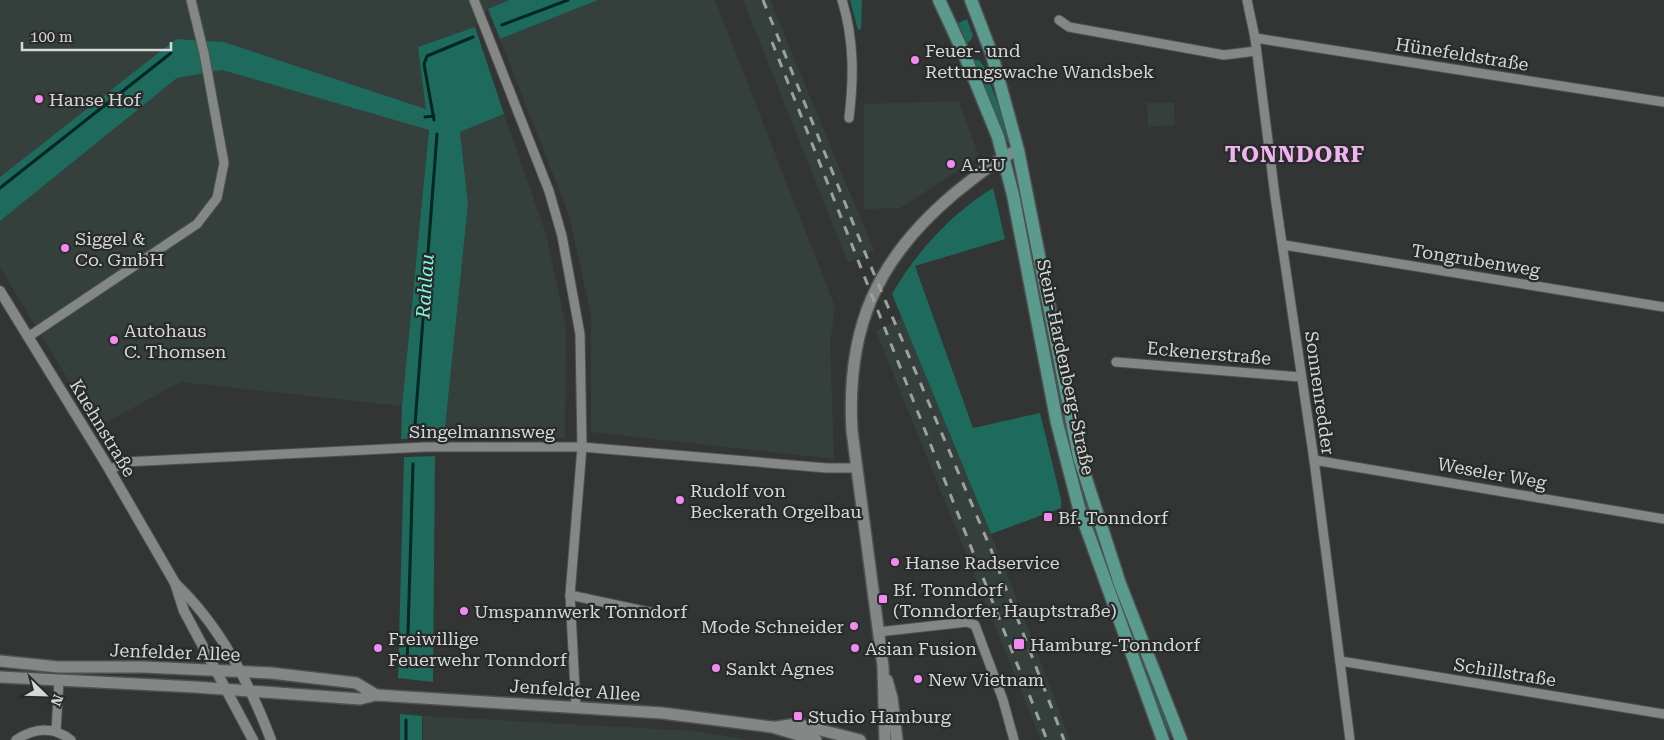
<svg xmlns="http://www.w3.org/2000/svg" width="1664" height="740" font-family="'Roboto Serif',serif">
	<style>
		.built { fill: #35403d }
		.green { fill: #1e6a5c }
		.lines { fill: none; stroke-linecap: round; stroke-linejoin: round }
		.stream { stroke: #002821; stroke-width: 3 }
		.minor-casing { stroke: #4f5150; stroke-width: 11 }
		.tertiary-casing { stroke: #4f5150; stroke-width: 12 }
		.secondary-casing { stroke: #4f5150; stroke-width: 14 }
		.primary-casing { stroke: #4f5150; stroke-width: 15 }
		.minor { stroke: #838786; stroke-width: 9 }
		.tertiary { stroke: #838786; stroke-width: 10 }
		.secondary { stroke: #838786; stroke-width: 11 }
		.primary { stroke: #5a9b8e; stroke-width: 12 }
		.rail { stroke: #9da09f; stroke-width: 3; stroke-dasharray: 9 9; stroke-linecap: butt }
		.poi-dot { fill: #f38af1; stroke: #282b2a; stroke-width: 2 }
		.labels { text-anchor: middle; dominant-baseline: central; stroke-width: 4.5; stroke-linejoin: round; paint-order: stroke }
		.poi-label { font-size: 18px; fill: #d6d8d7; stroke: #282b2a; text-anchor: start }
		.street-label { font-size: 18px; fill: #d6d8d7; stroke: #282b2a }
		.water-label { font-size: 19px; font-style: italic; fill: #82fae0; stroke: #282b2a }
		.district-label { font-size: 22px; font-weight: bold; letter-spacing: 1px; fill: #efb4ed; stroke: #282b2a }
	</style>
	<rect width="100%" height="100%" fill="#323534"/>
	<!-- built -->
	<g class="built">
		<polygon points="0,0 509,0 488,9 475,27 418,47 427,109 224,42 176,39 0,177"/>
		<polygon points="598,0 715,0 835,307 830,341 834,459 591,432 591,315 569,215 500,39"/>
		<polygon points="743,0 770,0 874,251 848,263"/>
		<polygon points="222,70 429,130 402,406 181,382 97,427 0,267 0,221 177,78"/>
		<polygon points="959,101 978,154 974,160 900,208 864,209 864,104"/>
		<polygon points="1174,102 1175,125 1148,127 1147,103"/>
		<polygon points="504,114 546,234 566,327 565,438 444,438 468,204 460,132"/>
		<polygon points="902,318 1016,596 1070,740 1041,740 876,331"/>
		<polygon points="423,716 695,731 747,740 423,740"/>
	</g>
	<!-- green -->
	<g class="green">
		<polygon points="509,0 598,0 500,39 488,9"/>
		<polygon points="850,0 862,0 861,29 858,30"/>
		<polygon points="967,19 973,35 971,40 967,43 958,23"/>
		<polygon points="475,27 504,114 460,132 468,204 444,438 401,439 402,406 429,130 222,70 177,78 0,221 0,177 176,39 224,42 426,109 418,47"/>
		<polygon points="974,60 979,60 983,65 1004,120 1008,141 1006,142"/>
		<path d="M993 188 1005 239 915 266 973 428 1040 413 1061 499V508L991 534 892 294C916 252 952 213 993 188Z"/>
		<polygon points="1022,196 1064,410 1090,512 1085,511 1074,476 1019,198"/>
		<polygon points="435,456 433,682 398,678 404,457"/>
		<polygon points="1131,622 1176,740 1173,740 1159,713 1129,625"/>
		<polygon points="400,714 422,716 422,740 400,740"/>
	</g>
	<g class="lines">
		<!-- stream -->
		<g class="stream">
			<polyline points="502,25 568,0"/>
			<polyline points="425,117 434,116"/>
			<polyline points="434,120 424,64 427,56 473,37"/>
			<polyline points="0,188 171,53"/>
			<polyline points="414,438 437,134"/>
			<polyline points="407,667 413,464"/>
			<polyline points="406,720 406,740"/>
		</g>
		<!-- minor casing -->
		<g class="minor-casing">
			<g id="minor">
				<polyline points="474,0 549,191 562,236 580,334 582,447 570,595 576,707"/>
				<path d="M842 0C854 39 854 77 849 118"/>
				<polyline points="1247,0 1255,38 1275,196 1314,460 1350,740"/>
				<polyline points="1059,20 1069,27 1224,55 1256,51"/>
				<polyline points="1255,38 1664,102"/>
				<polyline points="1284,245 1664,307"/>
				<polyline points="28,337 197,224 217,198 224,163 204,53 191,0"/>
				<polyline points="1116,362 1300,377"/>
				<polyline points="1314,460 1664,519"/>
				<polyline points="110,470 124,462 425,447 582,447 827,468 856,468"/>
				<polyline points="570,595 658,614"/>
				<polyline points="878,632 967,622 975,625 1003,700 1014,740"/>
				<polyline points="1340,661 1664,714"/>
				<polyline points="56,731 59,681"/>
				<path d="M16 740C34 728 53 726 71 740"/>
			</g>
		</g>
		<!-- tertiary casing -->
		<g class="tertiary-casing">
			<g id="tertiary">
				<polyline points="0,291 105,462 175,583 184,611 253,740"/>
				<path d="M176 584C219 625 250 684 271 740"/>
			</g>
		</g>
		<!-- secondary casing -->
		<g class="secondary-casing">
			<g id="secondary">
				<polyline points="0,661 58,667 144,667 271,673 356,683 376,695"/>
				<polyline points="0,677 195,687 360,699 376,695 662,713 772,727 816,740"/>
				<polyline points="887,680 892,698 897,740"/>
				<polyline points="776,727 797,724 860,740"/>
				<path d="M885 740 883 666 852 431C846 329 876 259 955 193 974 178 995 160 1018 150"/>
			</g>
		</g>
		<!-- primary casing -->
		<g class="primary-casing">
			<g id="primary">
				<polyline points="939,0 965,56 998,137 1013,195 1057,423 1079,508 1163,740"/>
				<polyline points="971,0 992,55 1018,150 1079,457 1120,584 1181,740"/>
			</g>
		</g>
		<!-- minor -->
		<use href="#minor" class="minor"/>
		<!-- tertiary -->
		<use href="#tertiary" class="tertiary"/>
		<!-- secondary -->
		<use href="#secondary" class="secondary"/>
		<!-- primary -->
		<use href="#primary" class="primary"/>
		<!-- rail -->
		<g class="rail">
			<polyline points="763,0 866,255 990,547 1064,740"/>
			<polyline points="772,42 1047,740"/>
		</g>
	</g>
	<!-- markers -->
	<g class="poi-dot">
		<circle cx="915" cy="60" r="5"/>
		<circle cx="39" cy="99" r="5"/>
		<circle cx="951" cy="164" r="5"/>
		<circle cx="65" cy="248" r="5"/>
		<circle cx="114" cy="340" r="5"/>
		<circle cx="680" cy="500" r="5"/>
		<rect x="1043" y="512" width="10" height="10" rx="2.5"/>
		<circle cx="895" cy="562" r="5"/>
		<rect x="878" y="594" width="10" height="10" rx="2.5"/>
		<circle cx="464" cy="611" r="5"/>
		<circle cx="854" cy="626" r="5"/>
		<rect x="1013" y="638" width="12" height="12" rx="2.5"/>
		<circle cx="378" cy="648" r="5"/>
		<circle cx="855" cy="648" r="5"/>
		<circle cx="716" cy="668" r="5"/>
		<circle cx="918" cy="679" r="5"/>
		<rect x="793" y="711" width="10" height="10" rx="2.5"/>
	</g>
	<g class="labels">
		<!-- poi labels -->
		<g class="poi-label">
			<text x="925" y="50">Feuer- und<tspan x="925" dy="21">Rettungswache Wandsbek</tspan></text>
			<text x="49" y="99">Hanse Hof</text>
			<text x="961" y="164">A.T.U</text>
			<text x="75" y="238">Siggel &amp;<tspan x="75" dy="21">Co. GmbH</tspan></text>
			<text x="124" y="330">Autohaus<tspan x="124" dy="21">C. Thomsen</tspan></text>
			<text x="690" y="490">Rudolf von<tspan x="690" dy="21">Beckerath Orgelbau</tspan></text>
			<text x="1058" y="517">Bf. Tonndorf</text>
			<text x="905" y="562">Hanse Radservice</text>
			<text x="893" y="589">Bf. Tonndorf<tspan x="893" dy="21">(Tonndorfer Hauptstraße)</tspan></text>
			<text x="474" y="611">Umspannwerk Tonndorf</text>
			<text x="844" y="626" text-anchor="end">Mode Schneider</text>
			<text x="388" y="638">Freiwillige<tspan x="388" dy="21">Feuerwehr Tonndorf</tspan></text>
			<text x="1030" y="644">Hamburg-Tonndorf</text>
			<text x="865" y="648">Asian Fusion</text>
			<text x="726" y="668">Sankt Agnes</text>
			<text x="928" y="679">New Vietnam</text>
			<text x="808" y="716">Studio Hamburg</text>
		</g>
		<!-- street labels -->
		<g class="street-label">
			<text transform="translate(1462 54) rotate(9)">Hünefeldstraße</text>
			<text transform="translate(1476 260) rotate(9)">Tongrubenweg</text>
			<text transform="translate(1209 353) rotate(5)">Eckenerstraße</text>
			<text transform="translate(1066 367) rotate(78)">Stein-Hardenberg-Straße</text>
			<text transform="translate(1320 393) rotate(82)">Sonnenredder</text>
			<text transform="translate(103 428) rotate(59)">Kuehnstraße</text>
			<text x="482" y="431">Singelmannsweg</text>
			<text transform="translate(1492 473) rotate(10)">Weseler Weg</text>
			<text transform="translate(175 652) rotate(2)">Jenfelder Allee</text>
			<text transform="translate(1505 672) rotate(9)">Schillstraße</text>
			<text transform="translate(575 690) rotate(4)">Jenfelder Allee</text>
		</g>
		<!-- water labels -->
		<g class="water-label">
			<text transform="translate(425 286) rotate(-86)">Rahlau</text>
		</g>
		<!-- district labels -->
		<g class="district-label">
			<text x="1295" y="154">TONNDORF</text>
		</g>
	</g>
	<!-- north arrow -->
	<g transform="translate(45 695) rotate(113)" stroke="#282b2a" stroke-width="4" paint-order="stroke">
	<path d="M0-4L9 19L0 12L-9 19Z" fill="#d6d8d7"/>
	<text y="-8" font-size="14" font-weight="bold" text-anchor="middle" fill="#d6d8d7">N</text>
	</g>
	<!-- scale -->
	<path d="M22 42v8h149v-8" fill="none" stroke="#d6d8d7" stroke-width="2.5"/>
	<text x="30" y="42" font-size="15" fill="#d6d8d7" stroke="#282b2a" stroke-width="4" paint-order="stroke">100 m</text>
</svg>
